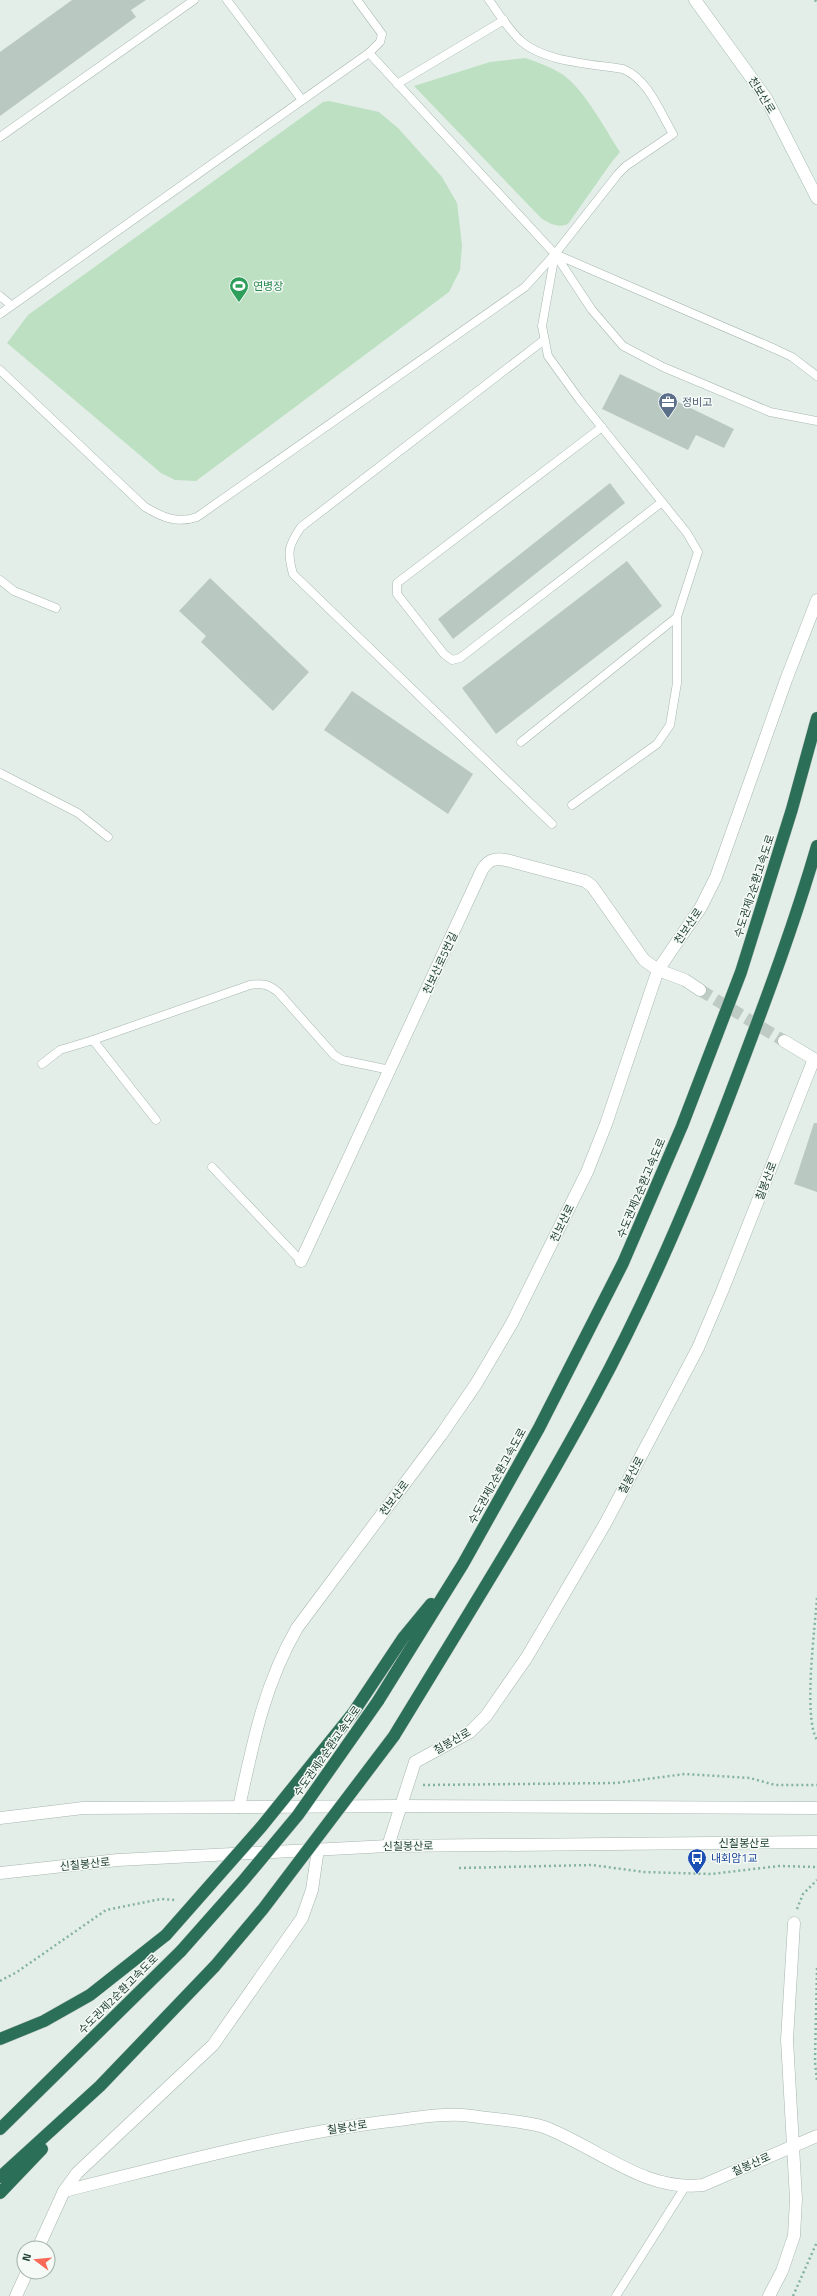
<svg xmlns="http://www.w3.org/2000/svg" width="817" height="2296" font-family="'Titillium Web','Noto Sans KR',sans-serif">
	<style>
		.green { fill: #bce0c1 }
		.building { fill: #b9c9c1 }
		.lines { fill: none; stroke-linecap: round; stroke-linejoin: round }
		.minor-tunnel { stroke: #bdcbc4; stroke-width: 12; stroke-dasharray: 12 6; stroke-linecap: butt }
		.service-casing { stroke: #a6b7af; stroke-width: 9 }
		.minor-casing { stroke: #a6b7af; stroke-width: 13 }
		.tertiary-casing { stroke: #a6b7af; stroke-width: 13 }
		.secondary-casing { stroke: #a2bbaf; stroke-width: 13 }
		.motorway-casing { stroke: #c1cac6; stroke-width: 13 }
		.path { stroke: #83b39d; stroke-width: 2.5; stroke-dasharray: 2 3; stroke-linecap: butt }
		.service { stroke: #fff; stroke-width: 8 }
		.minor { stroke: #fff; stroke-width: 12 }
		.tertiary { stroke: #fff; stroke-width: 12 }
		.secondary { stroke: #fff; stroke-width: 12 }
		.motorway { stroke: #2c6f58; stroke-width: 12 }
		.motorway-bridge-casing { stroke: #c1cac6; stroke-width: 13; stroke-linecap: butt }
		.motorway-bridge { stroke: #2c6f58; stroke-width: 12 }
		.labels { text-anchor: middle; dominant-baseline: central; stroke-width: 3; stroke-linejoin: round; paint-order: stroke }
		.street-label { font-size: 11px; fill: #224135; stroke: #f5faf7 }
		.leisure-label { font-size: 11px; fill: #27864d; stroke: #f5faf7; text-anchor: start }
		.service-label { font-size: 11px; fill: #4e5e75; stroke: #f5faf7; text-anchor: start }
		.transit-label { font-size: 11px; fill: #164399; stroke: #f5faf7; text-anchor: start }
	</style>
	<rect width="100%" height="100%" fill="#e4eee8"/>
	<!-- green -->
	<g class="green">
		<path d="M525 58C538 62 550 67 562 74 585 90 605 129 620 152L611 163 568 224C558 228 551 224 542 219L414 86 490 62Z"/>
		<polygon points="329,101 379,112 398,128 442,177 457,203 462,245 460,270 449,292 196,481 175,480 161,473 7,343 28,315 323,102"/>
	</g>
	<!-- building -->
	<g class="building">
		<polygon points="72,0 146,0 131,10 136,17 0,116 0,52"/>
		<polygon points="620,374 734,429 724,448 696,435 688,450 602,409"/>
		<polygon points="610,483 625,503 453,639 438,619"/>
		<polygon points="627,561 662,606 496,734 462,688"/>
		<polygon points="210,578 309,672 273,711 201,642 206,636 179,611"/>
		<polygon points="352,691 473,774 448,814 324,730"/>
		<polygon points="814,1123 817,1123 817,1192 794,1184"/>
	</g>
	<g class="lines">
		<!-- minor-tunnel -->
		<polyline class="minor-tunnel" points="700,990 784,1041"/>
		<!-- service casing -->
		<g class="service-casing">
			<g id="service">
				<polyline points="227,0 302,100"/>
				<polyline points="357,0 382,34 380,42 369,53"/>
				<polyline points="397,84 504,20"/>
				<polyline points="0,137 194,0"/>
				<polyline points="555,254 542,326 548,356 579,399 687,533 698,552 677,617 677,683 670,725 657,744 572,805"/>
				<polyline points="0,296 11,305"/>
				<polyline points="0,314 369,53 555,254"/>
				<path d="M544 340 301 527C288 546 287 552 293 574L552 824"/>
				<path d="M0 370 145 507C162 517 177 524 197 517L525 287 555 254 618 174 626 166 673 134C660 112 648 79 623 69 593 64 544 62 521 41 508 29 499 14 489 0"/>
				<polyline points="817,376 792,357 775,349 555,254 592,310 623,346 663,367 770,412 817,421"/>
				<polyline points="602,427 397,583 397,594 444,654 452,660 460,658 662,502"/>
				<polyline points="0,580 14,591 56,608"/>
				<polyline points="521,742 677,617"/>
				<polyline points="0,773 78,813 108,837"/>
				<polyline points="42,1064 60,1050 93,1040"/>
				<path d="M156 1120 93 1040 250 985C262 983 268 984 278 992L334 1055 342 1060 390 1070"/>
				<polyline points="212,1167 301,1261"/>
				<polyline points="616,2296 685,2187"/>
			</g>
		</g>
		<!-- minor casing -->
		<g class="minor-casing">
			<g id="minor">
				<path d="M301 1261 482 870C488 860 494 858 506 860L585 881 592 886 644 960 658 970 685 980 700 990"/>
				<path d="M239 1807C253 1743 264 1685 297 1628L441 1435 476 1384 512 1323 587 1172 606 1124 658 970 701 907 716 877 786 680 817 600"/>
				<polyline points="388,1846 415,1762 470,1732 486,1716 527,1657 605,1524 698,1348 723,1289 814,1059 784,1041"/>
				<polyline points="64,2191 77,2173 213,2045 302,1918 312,1890 318,1849"/>
				<path d="M38 2248 64 2191C170 2165 274 2136 382 2122 411 2119 443 2112 472 2116 491 2119 527 2121 544 2127 597 2147 644 2192 703 2185L817 2136"/>
				<polyline points="16,2296 27,2272"/>
				<polyline points="769,2296 782,2271 794,2236 796,2199 787,2040 794,1923"/>
			</g>
		</g>
		<!-- tertiary casing -->
		<g class="tertiary-casing">
			<g id="tertiary">
				<polyline points="0,1818 83,1808 399,1806 817,1808"/>
				<polyline points="0,1873 118,1860 388,1846 817,1842"/>
			</g>
		</g>
		<!-- secondary casing -->
		<g class="secondary-casing">
			<polyline id="secondary" points="695,0 766,98 817,198"/>
		</g>
		<!-- motorway casing -->
		<g class="motorway-casing">
			<g id="motorway">
				<polyline points="378,1701 463,1564 539,1428 623,1263 682,1126 741,972 792,809 817,718"/>
				<polyline points="353,1713 403,1638 431,1604"/>
				<path d="M394 1736C462 1624 532 1513 594 1398 651 1293 697 1183 739 1071 767 997 795 922 817 846"/>
				<polyline points="0,2039 44,2021 90,1995 166,1935"/>
				<polyline points="0,2129 181,1951"/>
				<polyline points="0,2177 100,2086 215,1966"/>
				<polyline points="0,2193 42,2149"/>
			</g>
		</g>
		<!-- path -->
		<g class="path">
			<polyline points="815,0 817,3"/>
			<path d="M817 1598C815 1628 803 1717 817 1740"/>
			<polyline points="423,1785 616,1783 685,1774 750,1778 775,1785 817,1785"/>
			<polyline points="459,1868 592,1865 644,1872 711,1874 779,1866 817,1867"/>
			<polyline points="797,1909 803,1894 817,1880"/>
			<polyline points="817,1968 815,2062 817,2081"/>
			<polyline points="0,1981 17,1972 106,1910 161,1899 175,1900"/>
			<polyline points="793,2296 817,2242"/>
		</g>
		<!-- service -->
		<use href="#service" class="service"/>
		<!-- minor -->
		<use href="#minor" class="minor"/>
		<!-- tertiary -->
		<use href="#tertiary" class="tertiary"/>
		<!-- secondary -->
		<use href="#secondary" class="secondary"/>
		<!-- motorway -->
		<use href="#motorway" class="motorway"/>
		<!-- motorway-bridge casing -->
		<g class="motorway-bridge-casing">
			<g id="motorway-bridge">
				<polyline points="166,1935 262,1826 353,1713"/>
				<polyline points="181,1951 243,1881 298,1815 378,1701"/>
				<polyline points="215,1966 263,1909 394,1736"/>
			</g>
		</g>
		<!-- motorway-bridge -->
		<use href="#motorway-bridge" class="motorway-bridge"/>
	</g>
	<!-- icons -->
	<defs>
		<g id="stadium-pin" transform="scale(1)"><path d="M0 17L-7.5 6A9.5 9.5 0 1 1 7.5 6Z" fill="#2e9e5b" stroke="#f5faf7"/><path d="M0-5a6.5 5 0 1 0 0 10a6.5 5 0 1 0 0-10ZM-3.5-1.8h7v3.6h-7Z" fill="#fff"/></g>
		<g id="office-pin" transform="scale(1)"><path d="M0 17L-7.5 6A9.5 9.5 0 1 1 7.5 6Z" fill="#5c6f8a" stroke="#f5faf7"/><path d="M-6-3h4V-5.5h4V-3h4V5H-6ZM-1-4.5V-3h2v-1.5ZM-6 0V1H6V0Z" fill="#fff"/></g>
		<g id="bus-pin" transform="scale(1)"><path d="M0 17L-7.5 6A9.5 9.5 0 1 1 7.5 6Z" fill="#1a4fb4" stroke="#f5faf7"/><path d="M-5-6H5V4H4V6H2V4H-2V6H-4V4H-5ZM-3.5-4V0h7V-4ZM-3.5 1.2v1.5H-2V1.2ZM2 1.2v1.5H3.5V1.2Z" fill="#fff"/></g>
	</defs>
	<g fill-rule="evenodd">
		<use href="#stadium-pin" x="239" y="286"/>
		<use href="#office-pin" x="668" y="402"/>
		<use href="#bus-pin" x="697" y="1858"/>
	</g>
	<g class="labels">
		<!-- street labels -->
		<g class="street-label">
			<text transform="translate(762 95) rotate(58)">천보산로</text>
			<text transform="translate(754 886) rotate(-72)">수도권제2순환고속도로</text>
			<text transform="translate(688 926) rotate(-56)">천보산로</text>
			<text transform="translate(440 963) rotate(-65)">천보산로5번길</text>
			<text transform="translate(766 1181) rotate(-69)">칠봉산로</text>
			<text transform="translate(641 1188) rotate(-67)">수도권제2순환고속도로</text>
			<text transform="translate(562 1223) rotate(-64)">천보산로</text>
			<text transform="translate(631 1475) rotate(-62)">칠봉산로</text>
			<text transform="translate(497 1476) rotate(-61)">수도권제2순환고속도로</text>
			<text transform="translate(394 1498) rotate(-53)">천보산로</text>
			<text transform="translate(452 1741) rotate(-30)">칠봉산로</text>
			<text transform="translate(327 1751) rotate(-55)">수도권제2순환고속도로</text>
			<text x="744" y="1843">신칠봉산로</text>
			<text transform="translate(408 1846) rotate(-1)">신칠봉산로</text>
			<text transform="translate(85 1864) rotate(-6)">신칠봉산로</text>
			<text transform="translate(118 1994) rotate(-45)">수도권제2순환고속도로</text>
			<text transform="translate(347 2127) rotate(-9)">칠봉산로</text>
			<text transform="translate(751 2164) rotate(-24)">칠봉산로</text>
		</g>
		<!-- leisure labels -->
		<g class="leisure-label">
			<text x="253" y="286">연병장</text>
		</g>
		<!-- service labels -->
		<g class="service-label">
			<text x="682" y="402">정비고</text>
		</g>
		<!-- transit labels -->
		<g class="transit-label">
			<text x="711" y="1858">내회암1교</text>
		</g>
	</g>
	<!-- north arrow -->
	<g transform="translate(36 2260) rotate(286)"><circle r="19" fill="#f5faf7" stroke="#a1b0a9"/>
	<path d="M0-3L7 15L0 10L-7 15Z" fill="#f96958"/>
	<text y="-6" font-size="11" font-weight="bold" text-anchor="middle" fill="#224135">N</text>
	</g>
</svg>
